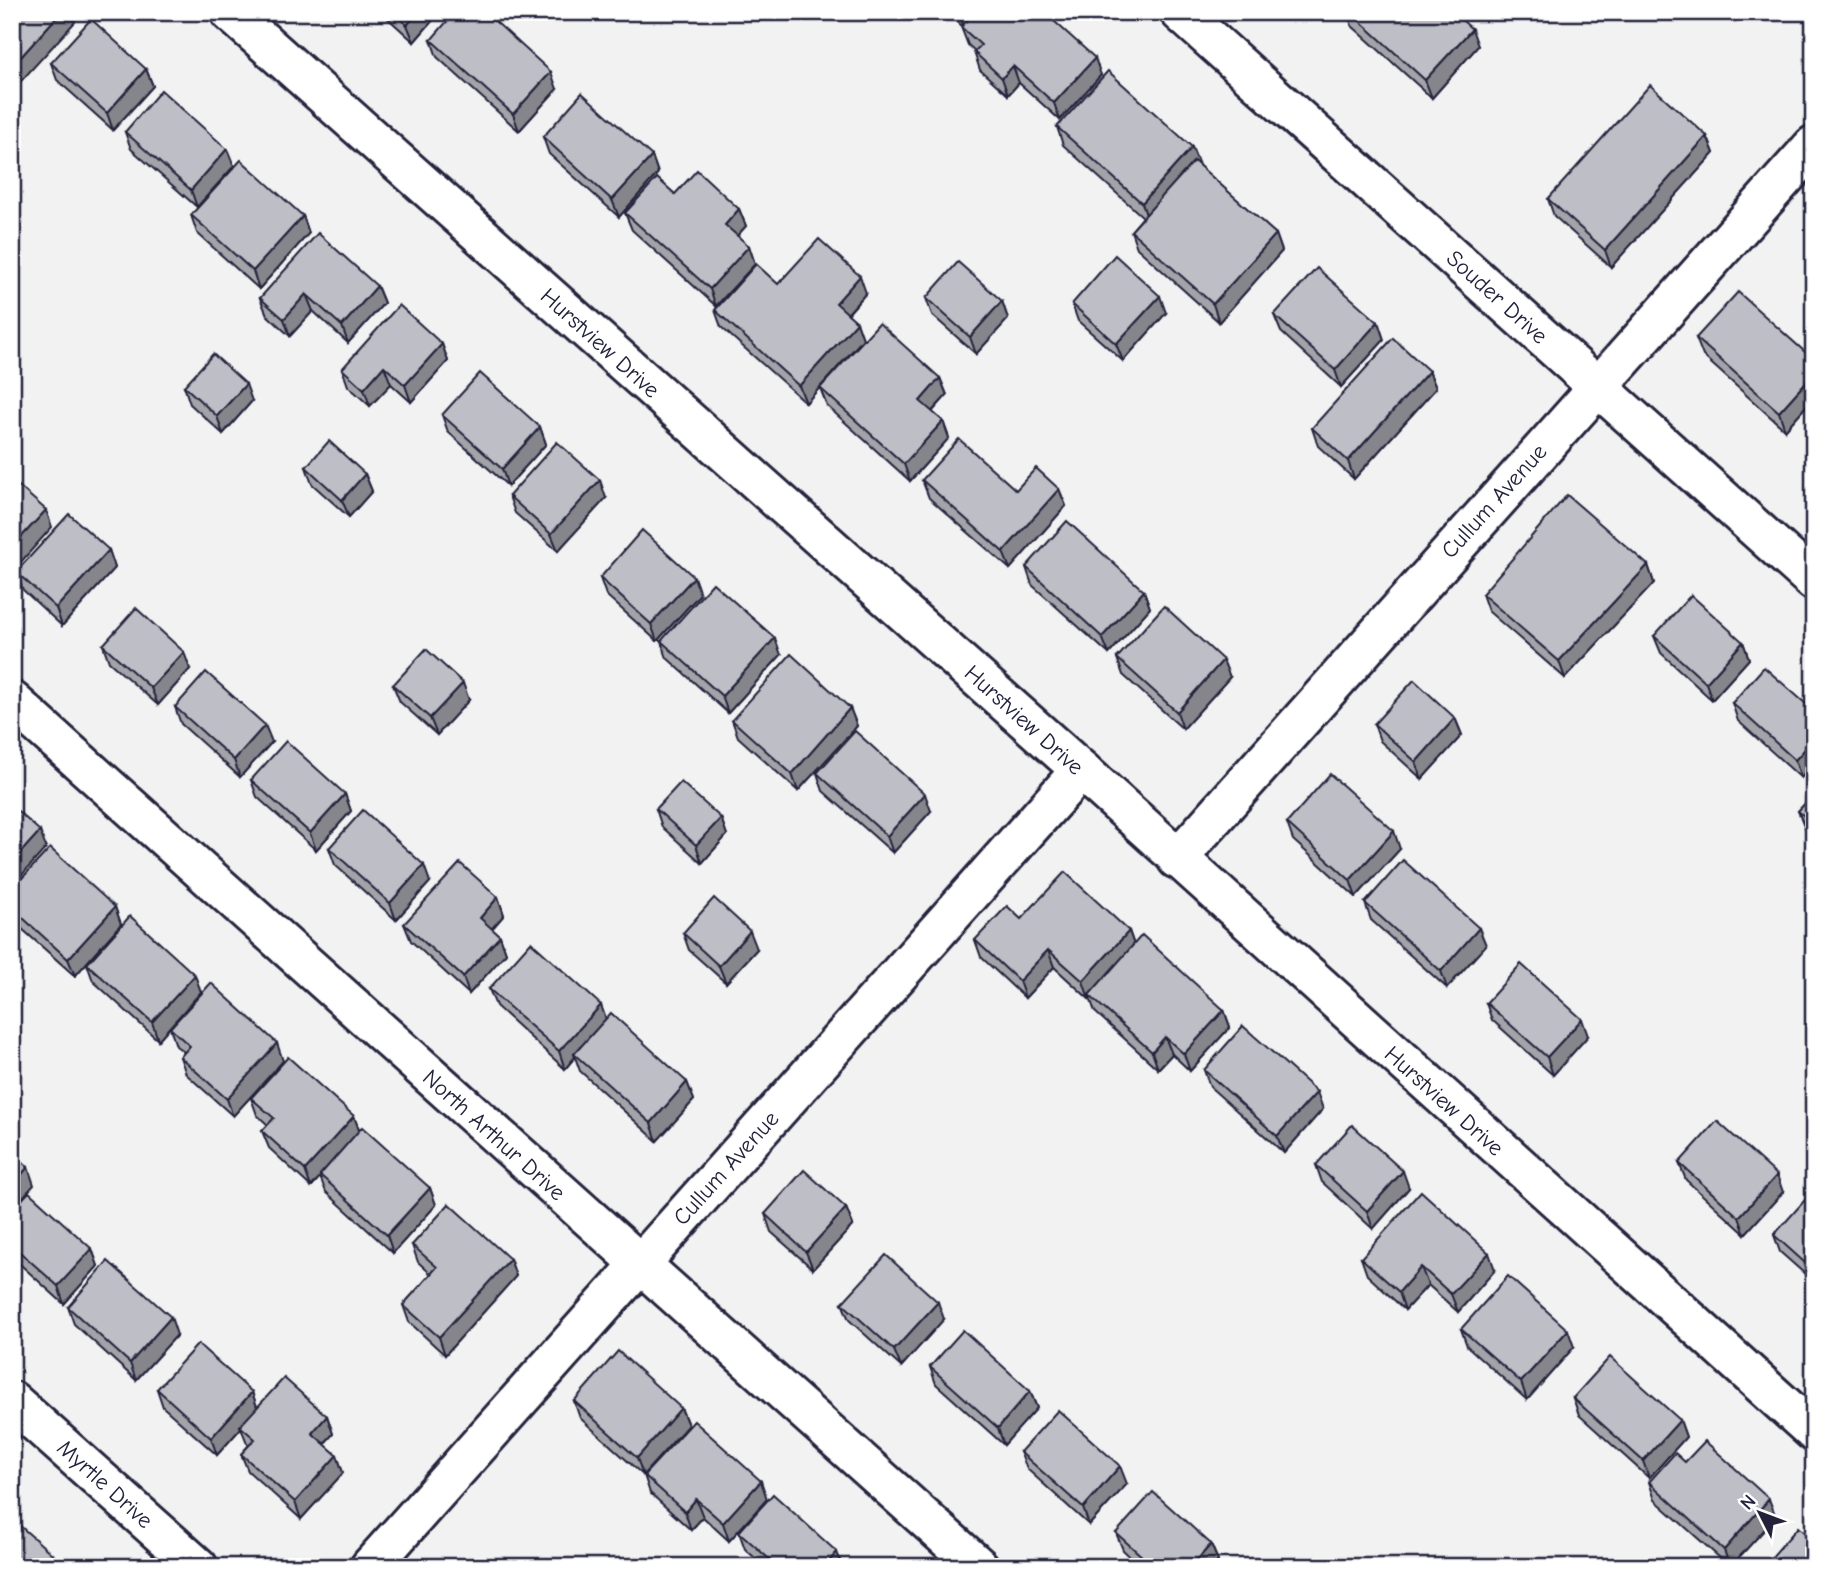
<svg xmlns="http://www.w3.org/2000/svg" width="1826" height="1579" font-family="'Comic Neue',sans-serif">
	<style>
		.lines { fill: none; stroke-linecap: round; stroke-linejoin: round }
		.minor-casing { stroke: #22223b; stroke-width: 44 }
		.minor { stroke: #fff; stroke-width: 38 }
		.wall { fill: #a3a3aa; stroke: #22223b; stroke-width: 2 }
		.shaded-wall { fill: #85858b; stroke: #22223b; stroke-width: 2 }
		.building { fill: #bebec6; stroke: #22223b; stroke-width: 2 }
		.labels { text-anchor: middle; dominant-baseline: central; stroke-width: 6; stroke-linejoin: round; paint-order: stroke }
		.street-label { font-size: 23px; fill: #22223b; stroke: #fff }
	</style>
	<rect width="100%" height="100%" fill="#f2f2f3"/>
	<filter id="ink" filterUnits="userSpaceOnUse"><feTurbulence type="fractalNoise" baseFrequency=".0143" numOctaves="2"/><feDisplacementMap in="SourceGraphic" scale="14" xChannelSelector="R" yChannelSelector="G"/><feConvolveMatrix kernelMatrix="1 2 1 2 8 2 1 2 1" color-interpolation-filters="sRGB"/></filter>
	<g filter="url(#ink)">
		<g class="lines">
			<!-- minor casing -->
			<g class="minor-casing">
				<g id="minor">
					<polyline points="230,12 1081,770 1814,1432"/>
					<polyline points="1180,12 1814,581"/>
					<polyline points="12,701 979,1567"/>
					<polyline points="1177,859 1814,145"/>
					<polyline points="12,1401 198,1567"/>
					<polyline points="370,1567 1081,770"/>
				</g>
			</g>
			<!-- minor -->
			<use href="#minor" class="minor"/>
		</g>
		<!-- wall -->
		<g class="wall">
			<polygon points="381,12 440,12 414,42"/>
			<polygon points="947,12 1044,12 1101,75 1060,120 1019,83 1008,95 980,70 974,52 975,51 968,45 961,27 962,26"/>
			<polygon points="1347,12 1453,12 1478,46 1432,98 1352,26"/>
			<polygon points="431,40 557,89 519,131 437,57"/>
			<polygon points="51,63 146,69 153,86 113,130 57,80"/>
			<polygon points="1057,127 1198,165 1276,234 1282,251 1219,322 1137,248 1131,231 1143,217 1063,145"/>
			<polygon points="125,132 234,166 197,207 131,149"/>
			<polygon points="1707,136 1714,153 1611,267 1554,216 1548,199"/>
			<polygon points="543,137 652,156 658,173 619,217 549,154"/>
			<polygon points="675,194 739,209 746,226 737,236 749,246 755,264 716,306 632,230 625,213"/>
			<polygon points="191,215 303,216 309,233 259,289 197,233"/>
			<polygon points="778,284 866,293 848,314 857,322 863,339 806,403 721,327 715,310"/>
			<polygon points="377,286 384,303 348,343 313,311 290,336 267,315 260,298"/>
			<polygon points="926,298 1002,301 1008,319 976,354 932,315"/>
			<polygon points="1072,304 1166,313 1123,361 1078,321"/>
			<polygon points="1274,315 1378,322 1384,340 1341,387 1281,332"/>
			<polygon points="1696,338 1814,360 1814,397 1785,430 1703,356"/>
			<polygon points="442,344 448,361 411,402 391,384 370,406 348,386 342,369"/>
			<polygon points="1429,371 1436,388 1354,479 1318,446 1312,428"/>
			<polygon points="940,378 947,395 932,412 943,421 949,438 910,481 827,406 820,388"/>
			<polygon points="184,386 252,401 223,434 190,404"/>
			<polygon points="442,415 540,427 546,444 508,486 448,432"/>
			<polygon points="306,467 365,474 372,491 349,517 312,484"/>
			<polygon points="922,480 1016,490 1059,489 1066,506 1010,569 929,498"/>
			<polygon points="509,496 606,498 558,551 515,513"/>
			<polygon points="109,550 115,568 62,626 23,590 16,572"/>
			<polygon points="1648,565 1654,583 1565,678 1488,611 1482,594"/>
			<polygon points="1026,567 1144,591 1150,608 1109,654 1032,585"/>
			<polygon points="600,578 700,594 657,641 606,595"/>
			<polygon points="1654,636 1743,642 1749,659 1712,700 1661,653"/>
			<polygon points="661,641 781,655 728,713 667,658"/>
			<polygon points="103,645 190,669 158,705 109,662"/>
			<polygon points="1117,658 1230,677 1183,729 1123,675"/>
			<polygon points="393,685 469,700 437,735 400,702"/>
			<polygon points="1732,703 1814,711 1814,763 1801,778 1738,721"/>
			<polygon points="175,707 272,742 240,777 181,724"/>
			<polygon points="850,708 857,726 798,791 738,737 732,720"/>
			<polygon points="1455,718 1462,735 1422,779 1380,741 1374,724"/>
			<polygon points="817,773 931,811 893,853 823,791"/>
			<polygon points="251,780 345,794 351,811 316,850 257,797"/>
			<polygon points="1814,794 1814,836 1805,828 1798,811"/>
			<polygon points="656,809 721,818 727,835 702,863 662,827"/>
			<polygon points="1287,823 1400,849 1356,897 1293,840"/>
			<polygon points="329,848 430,882 396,920 335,865"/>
			<polygon points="12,889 115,907 121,924 75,976 12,920"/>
			<polygon points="498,897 504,915 492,929 500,936 506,953 469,994 411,941 404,924"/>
			<polygon points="1365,903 1486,945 1447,988 1371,920"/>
			<polygon points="1021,919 1129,931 1134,945 1224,1010 1230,1027 1190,1071 1172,1054 1158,1069 1095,1012 1090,998 1089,999 1054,967 1025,998 981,957 975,940"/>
			<polygon points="683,933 757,949 726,983 689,950"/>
			<polygon points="87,964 201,992 158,1040 93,981"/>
			<polygon points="489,989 606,1019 687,1082 694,1100 657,1141 580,1071 575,1057 565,1069 496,1006"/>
			<polygon points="1486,1003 1588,1036 1553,1075 1492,1020"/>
			<polygon points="170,1028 283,1061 233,1116 186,1074 180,1057 184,1052 176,1046"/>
			<polygon points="1204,1070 1323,1109 1284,1153 1210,1087"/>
			<polygon points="251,1098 354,1116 359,1131 430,1188 436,1205 393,1253 326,1192 320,1177 311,1187 269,1148 262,1131 268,1125 257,1115"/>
			<polygon points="1679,1163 1783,1192 1745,1234 1686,1180"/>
			<polygon points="1316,1165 1409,1188 1373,1229 1322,1182"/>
			<polygon points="1814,1194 1814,1282 1780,1252 1774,1235"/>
			<polygon points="846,1208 853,1225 813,1269 771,1232 765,1214"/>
			<polygon points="12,1210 92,1249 98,1266 64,1304 12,1257"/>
			<polygon points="412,1245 510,1259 516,1276 445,1355 409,1322 403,1305 431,1274 418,1262"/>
			<polygon points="1361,1258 1495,1270 1458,1312 1428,1285 1405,1310 1367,1275"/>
			<polygon points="842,1303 944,1319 901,1367 849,1320"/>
			<polygon points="68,1307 177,1335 136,1380 74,1324"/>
			<polygon points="1461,1329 1574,1347 1527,1400 1467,1346"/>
			<polygon points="930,1367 1030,1391 1037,1408 1004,1445 936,1384"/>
			<polygon points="157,1389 252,1392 257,1407 327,1416 333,1434 324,1444 337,1455 343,1473 301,1519 248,1471 241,1454 249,1445 247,1443 241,1428 217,1455 163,1407"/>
			<polygon points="1573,1398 1680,1420 1686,1437 1649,1478 1579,1415"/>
			<polygon points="574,1401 681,1408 688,1425 643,1475 580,1418"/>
			<polygon points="1020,1452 1127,1484 1089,1525 1027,1469"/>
			<polygon points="1685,1462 1776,1517 1730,1567 1655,1500 1649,1482"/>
			<polygon points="644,1475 767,1499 729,1541 703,1517 691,1530 650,1493"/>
			<polygon points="739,1532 843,1567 765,1567 745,1549"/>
			<polygon points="1116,1533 1211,1544 1218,1561 1213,1567 1141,1567 1123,1550"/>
		</g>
		<!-- shaded-wall -->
		<g class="shaded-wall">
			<polygon points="61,12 71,12 75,22 12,91 12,67"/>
			<polygon points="418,12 440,12 414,42 407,25"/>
			<polygon points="958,12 977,12 964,27"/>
			<polygon points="1472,29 1478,46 1432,98 1425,80"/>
			<polygon points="1095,58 1101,75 1060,120 1054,103"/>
			<polygon points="1013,66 1019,83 1008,95 1002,78"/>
			<polygon points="146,69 153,86 113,130 107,113"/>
			<polygon points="551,72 557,89 519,131 513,114"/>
			<polygon points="1707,136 1714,153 1611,267 1605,250"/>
			<polygon points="1192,147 1199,165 1148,221 1142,203"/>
			<polygon points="227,149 234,166 197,207 191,190"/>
			<polygon points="652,156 658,173 619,217 612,200"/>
			<polygon points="739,209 746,226 731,242 725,225"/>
			<polygon points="303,216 309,233 259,289 253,271"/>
			<polygon points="1276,234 1282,251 1219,322 1213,304"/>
			<polygon points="749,246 755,264 716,306 710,289"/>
			<polygon points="860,276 866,293 842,320 836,303"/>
			<polygon points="377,286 384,303 348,343 342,326"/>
			<polygon points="306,294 313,311 290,336 284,319"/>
			<polygon points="1160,296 1166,313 1123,361 1116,344"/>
			<polygon points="1002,301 1008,319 976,354 970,337"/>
			<polygon points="857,322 863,339 806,403 799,386"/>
			<polygon points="1378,322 1384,340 1341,387 1335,370"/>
			<polygon points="442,344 448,361 411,402 405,385"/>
			<polygon points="384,366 391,384 370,406 364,389"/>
			<polygon points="1429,371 1436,388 1354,479 1348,461"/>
			<polygon points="1814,373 1814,397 1785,430 1779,412"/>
			<polygon points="940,378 947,395 926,418 920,401"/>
			<polygon points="246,384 252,401 223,434 217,416"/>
			<polygon points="943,421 949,438 910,481 904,464"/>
			<polygon points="540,427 546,444 508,486 502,469"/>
			<polygon points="365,474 372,491 349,517 342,500"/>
			<polygon points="600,480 606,498 558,551 551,534"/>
			<polygon points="1059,489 1066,506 1010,569 1003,552"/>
			<polygon points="46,510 52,527 12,572 12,547"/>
			<polygon points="109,550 115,568 62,626 56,608"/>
			<polygon points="1648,565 1654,583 1565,678 1559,661"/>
			<polygon points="694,577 700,594 657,641 651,624"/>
			<polygon points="1144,591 1150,608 1109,654 1102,637"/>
			<polygon points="775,638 781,655 728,713 722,696"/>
			<polygon points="1743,642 1749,659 1712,700 1706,683"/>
			<polygon points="184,652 190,669 158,705 151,688"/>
			<polygon points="1223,660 1230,677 1183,729 1177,712"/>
			<polygon points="463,683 469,700 437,735 430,718"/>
			<polygon points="850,708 857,726 798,791 792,774"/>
			<polygon points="1455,718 1462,735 1422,779 1416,762"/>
			<polygon points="265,725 272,742 240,777 234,760"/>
			<polygon points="1814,739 1814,763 1801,778 1795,760"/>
			<polygon points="345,794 351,811 316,850 310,833"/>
			<polygon points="925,794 931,811 893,853 887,836"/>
			<polygon points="721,818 727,835 702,863 696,845"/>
			<polygon points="40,831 46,848 12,886 12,862"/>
			<polygon points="1394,831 1400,849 1356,897 1350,880"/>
			<polygon points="424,865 430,882 396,920 390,903"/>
			<polygon points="498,897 504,915 486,935 480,918"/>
			<polygon points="115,907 121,924 75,976 68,959"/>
			<polygon points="1479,928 1486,945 1447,988 1441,971"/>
			<polygon points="750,931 757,949 726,983 719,966"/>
			<polygon points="1129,931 1135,948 1089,995 1089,999 1083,981"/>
			<polygon points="500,936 506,953 469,994 463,977"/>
			<polygon points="1048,950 1054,967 1025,998 1019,981"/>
			<polygon points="195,975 201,992 158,1040 152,1022"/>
			<polygon points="601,1005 607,1022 574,1054 575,1057 565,1069 559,1051"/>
			<polygon points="1224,1010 1230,1027 1190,1071 1184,1054"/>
			<polygon points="1582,1019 1588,1036 1553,1075 1547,1057"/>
			<polygon points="1165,1037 1172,1054 1158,1069 1152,1052"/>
			<polygon points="277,1043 283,1061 233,1116 227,1099"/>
			<polygon points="687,1082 694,1100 657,1141 651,1123"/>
			<polygon points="1317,1092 1323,1109 1284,1153 1277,1136"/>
			<polygon points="354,1116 360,1133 320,1175 320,1177 311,1187 305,1170"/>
			<polygon points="28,1167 34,1185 12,1209 12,1185"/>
			<polygon points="1403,1171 1409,1188 1373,1229 1367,1211"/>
			<polygon points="1777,1175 1783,1192 1745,1234 1739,1217"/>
			<polygon points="430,1188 436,1205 393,1253 387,1235"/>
			<polygon points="846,1208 853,1225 813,1269 806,1252"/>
			<polygon points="92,1249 98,1266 64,1304 58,1286"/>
			<polygon points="1489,1253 1495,1270 1458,1312 1451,1294"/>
			<polygon points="510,1259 516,1276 445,1355 439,1337"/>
			<polygon points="1421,1267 1428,1285 1405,1310 1399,1292"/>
			<polygon points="938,1302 944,1319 901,1367 894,1350"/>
			<polygon points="171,1317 177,1335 136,1380 130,1363"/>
			<polygon points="1568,1330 1574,1347 1527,1400 1521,1382"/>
			<polygon points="1030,1391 1037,1408 1004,1445 998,1428"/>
			<polygon points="252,1392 258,1410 240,1426 241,1428 217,1455 211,1438"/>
			<polygon points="681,1408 688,1425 643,1475 637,1458"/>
			<polygon points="327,1416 333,1434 318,1450 312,1433"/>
			<polygon points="1680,1420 1686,1437 1649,1478 1643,1461"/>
			<polygon points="337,1455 343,1473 301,1519 295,1502"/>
			<polygon points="1120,1466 1127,1484 1089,1525 1083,1508"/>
			<polygon points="761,1481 767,1499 729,1541 723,1523"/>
			<polygon points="696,1499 703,1517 691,1530 685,1512"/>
			<polygon points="1769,1499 1776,1517 1730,1567 1724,1550"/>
			<polygon points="1211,1544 1218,1561 1213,1567 1191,1567"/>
			<polygon points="837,1552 843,1567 824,1567"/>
			<polygon points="59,1560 61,1567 53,1567"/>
		</g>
		<!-- building -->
		<g class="building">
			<polygon points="12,12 61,12 12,67"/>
			<polygon points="394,12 418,12 407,25"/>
			<polygon points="455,12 485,12 551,72 513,114 431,40"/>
			<polygon points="975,12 1044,12 1095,58 1054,103 1013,66 1002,78 974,52 981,45 961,27"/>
			<polygon points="1350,12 1453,12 1472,29 1425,80"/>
			<polygon points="91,19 146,69 107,113 51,63"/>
			<polygon points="1108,71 1192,147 1142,203 1057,127"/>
			<polygon points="1650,85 1707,136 1605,250 1548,199"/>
			<polygon points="161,90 227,149 191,190 125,132"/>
			<polygon points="582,93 652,156 612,200 543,137"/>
			<polygon points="241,160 303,216 253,271 191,215"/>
			<polygon points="1194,161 1276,234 1213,304 1131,231"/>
			<polygon points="697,170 739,209 725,225 749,246 710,289 625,213 657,178 675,194"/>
			<polygon points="318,233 377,286 342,326 306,294 284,319 260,298"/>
			<polygon points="819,239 860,276 836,303 857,322 799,386 715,310 756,264 778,284"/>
			<polygon points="1115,255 1160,296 1116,344 1072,304"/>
			<polygon points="958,262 1002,301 970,337 926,298"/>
			<polygon points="1317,268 1378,322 1335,370 1274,315"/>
			<polygon points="1738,292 1814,360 1814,373 1779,412 1696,338"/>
			<polygon points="399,305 442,344 405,385 384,366 364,389 342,369"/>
			<polygon points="879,323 940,378 920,401 943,421 904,464 820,388"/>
			<polygon points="1393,338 1429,371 1348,461 1312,428"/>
			<polygon points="213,354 246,384 217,416 184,386"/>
			<polygon points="480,373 540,427 502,469 442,415"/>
			<polygon points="959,439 1016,490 1036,468 1059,489 1003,552 922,480"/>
			<polygon points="329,441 365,474 342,500 306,467"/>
			<polygon points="557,442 600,480 551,534 509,496"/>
			<polygon points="12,480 46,510 12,547"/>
			<polygon points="1567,495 1648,565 1559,661 1482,594"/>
			<polygon points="69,514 109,550 56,608 16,572"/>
			<polygon points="1067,521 1144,591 1102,637 1026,567"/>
			<polygon points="642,530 694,577 651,624 600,578"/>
			<polygon points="713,583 775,638 722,696 661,641"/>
			<polygon points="1691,595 1743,642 1706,683 1654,636"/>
			<polygon points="1164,606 1223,660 1177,712 1117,658"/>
			<polygon points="136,608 184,652 151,688 103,645"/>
			<polygon points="426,649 463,683 430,718 393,685"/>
			<polygon points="791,654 850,708 792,774 732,720"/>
			<polygon points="1764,667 1814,711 1814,739 1795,760 1732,703"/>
			<polygon points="206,672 265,725 234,760 175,707"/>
			<polygon points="1414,680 1455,718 1416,762 1374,724"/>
			<polygon points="855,731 925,794 887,836 817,773"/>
			<polygon points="286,741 345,794 310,833 251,780"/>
			<polygon points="1330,774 1394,831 1350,880 1287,823"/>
			<polygon points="681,782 721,818 696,845 656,809"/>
			<polygon points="1814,794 1814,824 1798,811"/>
			<polygon points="12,806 40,831 12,862"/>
			<polygon points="363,810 424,865 390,903 329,848"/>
			<polygon points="50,848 115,907 68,959 12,908 12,889"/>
			<polygon points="1403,860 1479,928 1441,971 1365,903"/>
			<polygon points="460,863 498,897 480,918 500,936 463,977 404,924"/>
			<polygon points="1065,872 1129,931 1083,981 1048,950 1019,981 975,940 1007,906 1021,919"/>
			<polygon points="714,898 750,931 719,966 683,933"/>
			<polygon points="130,916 195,975 152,1022 87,964"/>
			<polygon points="1142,935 1224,1010 1184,1054 1165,1037 1152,1052 1089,995"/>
			<polygon points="531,942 601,1005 559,1051 489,989"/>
			<polygon points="1521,964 1582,1019 1547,1057 1486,1003"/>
			<polygon points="211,983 277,1043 227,1099 180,1057 190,1046 170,1028"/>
			<polygon points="611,1013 687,1082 651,1123 574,1054"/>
			<polygon points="1243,1026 1317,1092 1277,1136 1204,1070"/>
			<polygon points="288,1057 354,1116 305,1170 262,1131 274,1118 251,1098"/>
			<polygon points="1717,1121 1777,1175 1739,1217 1679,1163"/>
			<polygon points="1352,1125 1403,1171 1367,1211 1316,1165"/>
			<polygon points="362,1127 430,1188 387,1235 320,1175"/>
			<polygon points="12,1154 28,1167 12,1185"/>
			<polygon points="804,1170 846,1208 806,1252 765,1214"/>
			<polygon points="1421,1191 1489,1253 1451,1294 1421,1267 1399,1292 1361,1258"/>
			<polygon points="29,1192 92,1249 58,1286 12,1245 12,1210"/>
			<polygon points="1812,1192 1814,1194 1814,1271 1774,1235"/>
			<polygon points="449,1204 510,1259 439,1337 403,1305 437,1267 412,1245"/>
			<polygon points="886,1255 938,1302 894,1350 842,1303"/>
			<polygon points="108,1261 171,1317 130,1363 68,1307"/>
			<polygon points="1508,1276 1568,1330 1521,1382 1461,1329"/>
			<polygon points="963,1330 1030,1391 998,1428 930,1367"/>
			<polygon points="198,1344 252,1392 211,1438 157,1389"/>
			<polygon points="618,1351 681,1408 637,1458 574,1401"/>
			<polygon points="1610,1357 1680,1420 1643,1461 1573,1398"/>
			<polygon points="284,1378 327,1416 312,1433 337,1455 295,1502 241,1454 255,1439 240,1426"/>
			<polygon points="1058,1410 1120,1466 1083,1508 1020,1452"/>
			<polygon points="694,1421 761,1481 723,1523 696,1499 685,1512 644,1475"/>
			<polygon points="1705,1441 1769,1499 1724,1550 1649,1482 1675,1453 1685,1462"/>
			<polygon points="1153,1492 1211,1544 1191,1567 1154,1567 1116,1533"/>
			<polygon points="773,1494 837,1552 824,1567 778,1567 739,1532"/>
			<polygon points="19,1525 59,1560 53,1567 12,1567 12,1532"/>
			<polygon points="1798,1527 1814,1541 1814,1567 1763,1567"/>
		</g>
	</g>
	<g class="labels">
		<!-- street labels -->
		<g class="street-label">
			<text transform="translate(1497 297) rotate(42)">Souder Drive</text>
			<text transform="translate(600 343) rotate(42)">Hurstview Drive</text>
			<text transform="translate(1494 501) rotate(-48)">Cullum Avenue</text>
			<text transform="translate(1024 720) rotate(42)">Hurstview Drive</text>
			<text transform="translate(1444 1101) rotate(42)">Hurstview Drive</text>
			<text transform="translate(494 1135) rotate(42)">North Arthur Drive</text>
			<text transform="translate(726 1168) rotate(-48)">Cullum Avenue</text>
			<text transform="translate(105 1484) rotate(42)">Myrtle Drive</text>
		</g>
	</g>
	<!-- margin -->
	<rect width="1826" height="1579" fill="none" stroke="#fff" stroke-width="42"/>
	<rect x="21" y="21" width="1784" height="1537" fill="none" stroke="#22223b" stroke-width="2.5" filter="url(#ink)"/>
	<!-- north arrow -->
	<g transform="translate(1760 1513) rotate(312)" stroke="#ffffff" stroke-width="5" paint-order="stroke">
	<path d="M0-5L12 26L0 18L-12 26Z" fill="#22223b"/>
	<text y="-10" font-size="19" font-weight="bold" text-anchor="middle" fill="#22223b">N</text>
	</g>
</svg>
